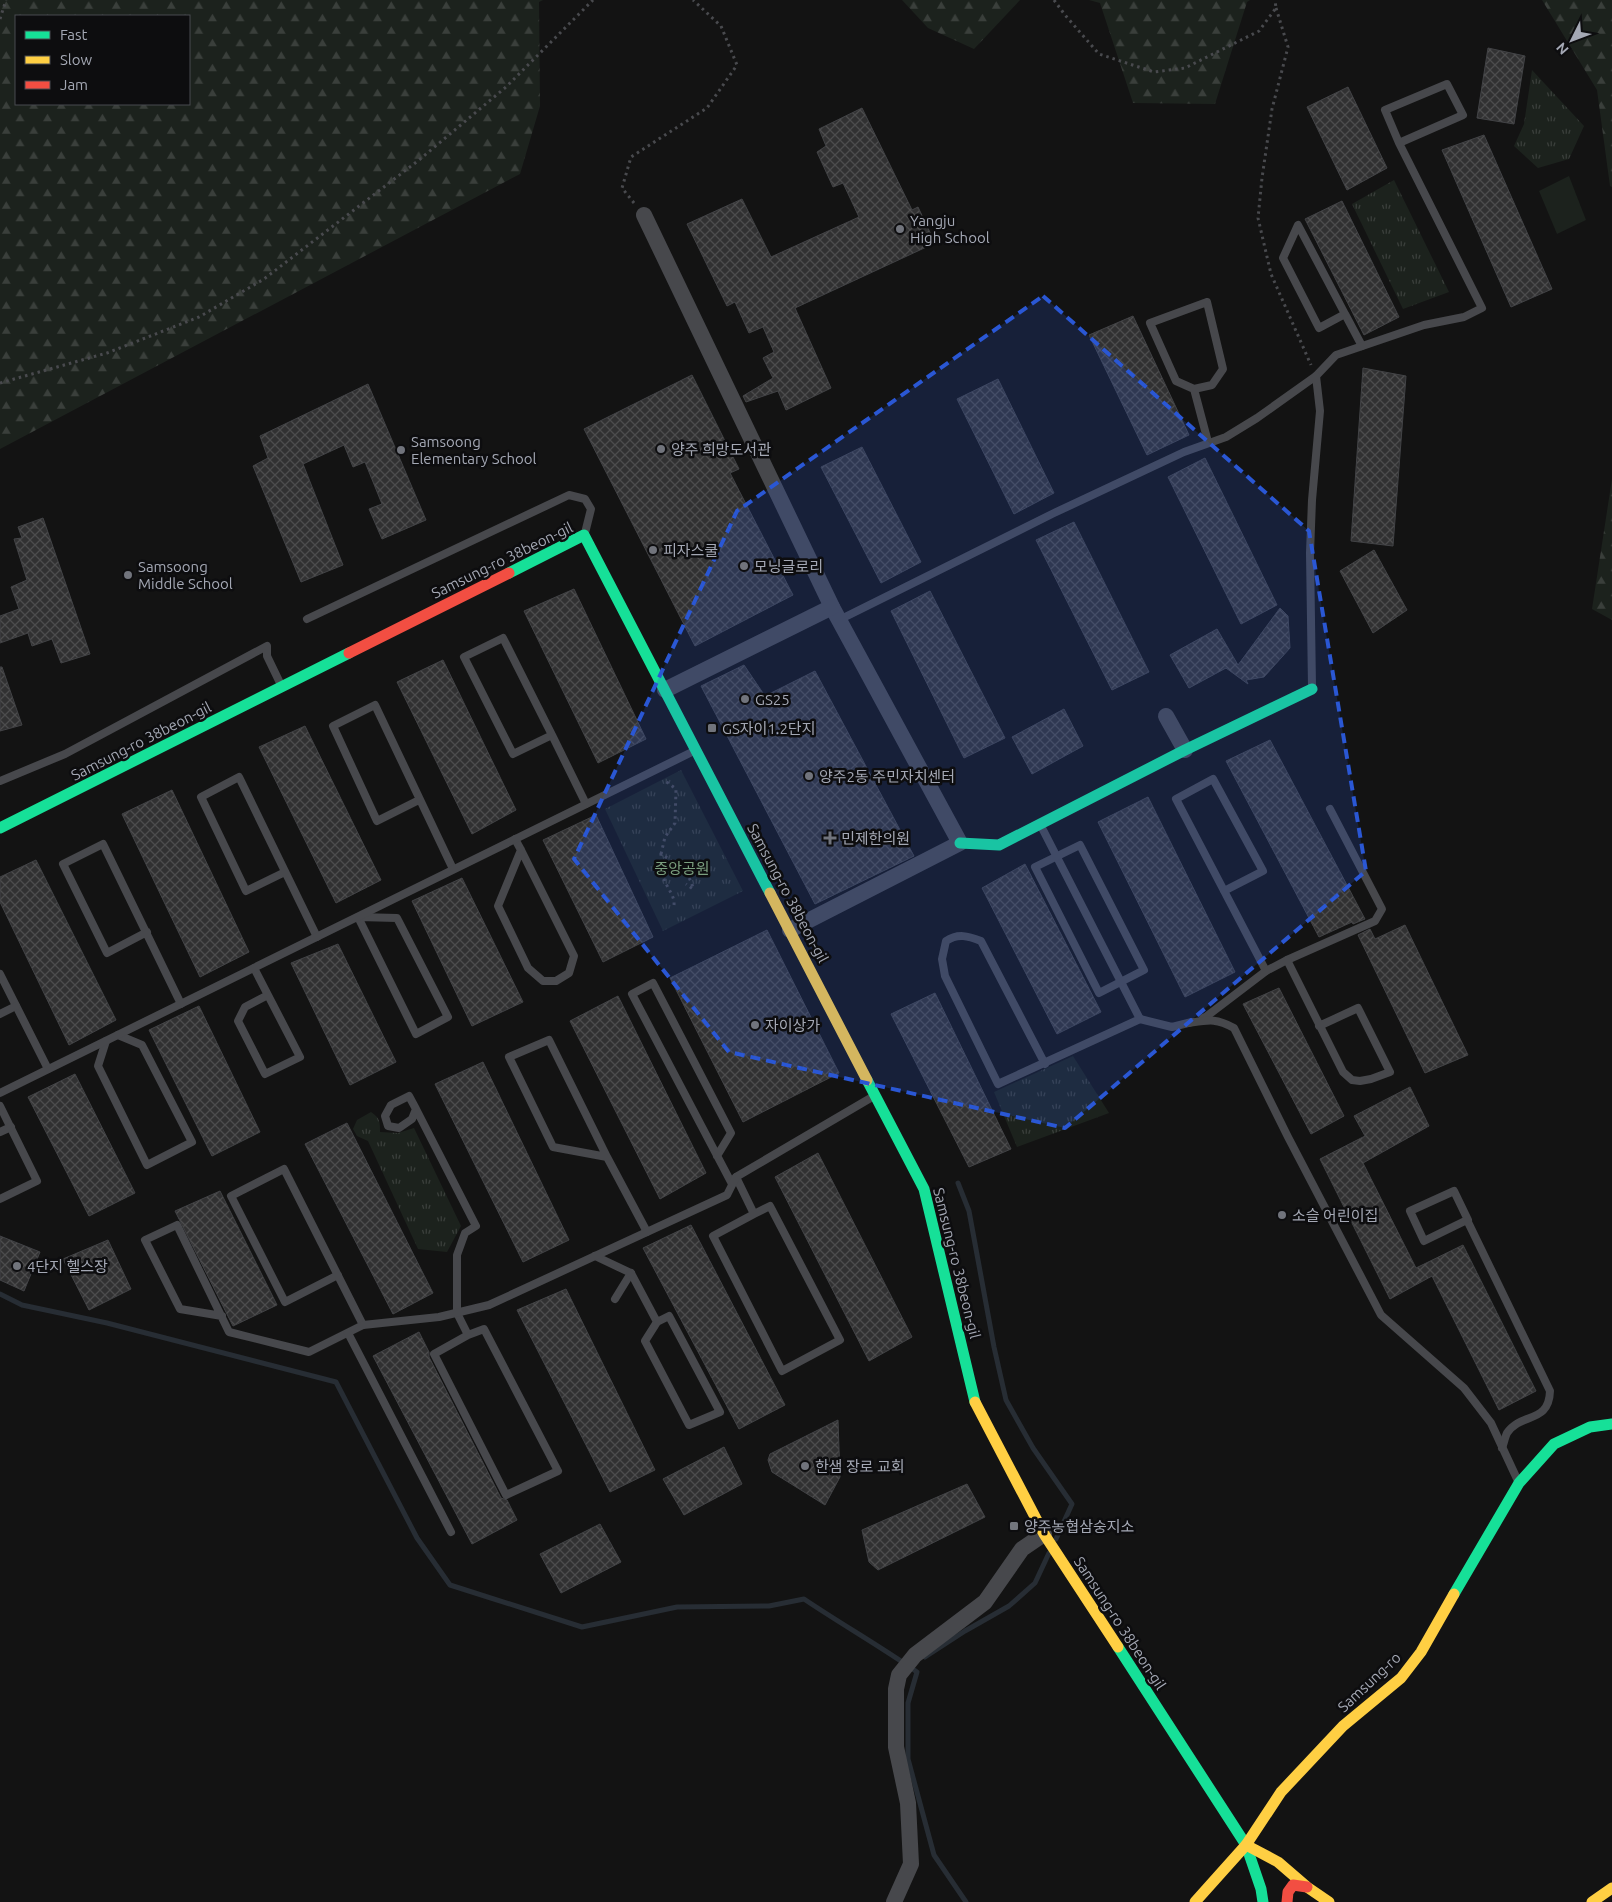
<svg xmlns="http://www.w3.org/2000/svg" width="1612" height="1902" font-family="Ubuntu,'Noto Sans KR',sans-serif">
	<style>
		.forest { fill: url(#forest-firs); fill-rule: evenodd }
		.park { fill: url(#park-tufts) }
		.garden { fill: #1c221d }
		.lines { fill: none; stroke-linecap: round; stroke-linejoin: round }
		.stream { stroke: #272d34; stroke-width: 5 }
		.building { fill: url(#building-cross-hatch); stroke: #424346 }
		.path { stroke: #494a4e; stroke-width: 3; stroke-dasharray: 2.5 4; stroke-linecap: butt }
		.lane { stroke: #47484c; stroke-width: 8 }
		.street { stroke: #47484c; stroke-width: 16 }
		.fast { stroke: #16e098; stroke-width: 11 }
		.slow { stroke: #ffcf43; stroke-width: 11 }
		.jam { stroke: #f24e42; stroke-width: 11 }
		.marked { fill: #2a57d4; fill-opacity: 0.2; stroke: #2a57d4; stroke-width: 4; stroke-dasharray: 10 6; stroke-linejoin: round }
		.poi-dot { fill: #71747c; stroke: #0d0d0f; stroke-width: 2 }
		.labels { text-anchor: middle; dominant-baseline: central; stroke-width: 5; stroke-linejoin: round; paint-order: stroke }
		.poi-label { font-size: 15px; fill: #a4a8b4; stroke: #0d0d0f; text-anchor: start }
		.street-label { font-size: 15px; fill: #a4a8b4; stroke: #0d0d0f }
		.park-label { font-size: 15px; fill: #7b9f7f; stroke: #0d0d0f }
	</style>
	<defs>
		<pattern id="forest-firs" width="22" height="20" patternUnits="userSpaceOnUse" patternTransform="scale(1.25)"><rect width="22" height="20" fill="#1c221d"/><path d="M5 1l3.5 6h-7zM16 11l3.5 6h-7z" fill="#3a3f3b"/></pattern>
		<pattern id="park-tufts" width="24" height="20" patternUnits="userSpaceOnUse" patternTransform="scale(1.25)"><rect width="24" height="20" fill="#1c221d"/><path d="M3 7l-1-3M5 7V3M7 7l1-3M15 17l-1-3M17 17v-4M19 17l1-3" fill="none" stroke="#3a3f3b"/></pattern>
		<pattern id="building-cross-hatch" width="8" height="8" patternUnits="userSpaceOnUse" patternTransform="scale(1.25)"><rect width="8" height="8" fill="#313132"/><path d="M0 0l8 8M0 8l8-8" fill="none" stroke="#4c4c4d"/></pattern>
	</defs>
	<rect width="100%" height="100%" fill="#131313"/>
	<!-- forest -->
	<g class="forest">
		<path d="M0 0H543L539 2 540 106 520 174 0 449ZM16 16H189V104H16Z"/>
		<polygon points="902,0 1020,0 974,49 928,28"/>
		<polygon points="1089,0 1250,0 1247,2 1215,104 1133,103 1100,3"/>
		<polygon points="1542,0 1612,0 1612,187 1610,186 1597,90"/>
		<polygon points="1612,479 1612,620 1592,609"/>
	</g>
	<!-- park -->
	<g class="park">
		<polygon points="1532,70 1584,126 1569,159 1538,168 1514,146 1524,124"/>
		<polygon points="1394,180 1449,292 1403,309 1352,204"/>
		<polygon points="681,770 743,891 663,931 605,809"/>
		<polygon points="1073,1056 1109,1113 1017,1147 994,1092"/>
		<path d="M371 1112C380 1118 380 1122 380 1132L398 1133 414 1128 461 1226 447 1252 418 1249 368 1141 357 1136 353 1129 357 1120Z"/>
	</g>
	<!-- garden -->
	<polygon class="garden" points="1569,176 1586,220 1557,234 1539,191"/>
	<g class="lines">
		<!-- stream -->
		<g class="stream">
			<polyline points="958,1183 969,1211 994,1347 1006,1400 1033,1448 1072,1504 1056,1539"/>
			<path d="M0 1294 22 1305 107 1323 336 1382 417 1538 450 1585 582 1627 677 1607 769 1606 804 1599C841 1624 880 1646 917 1672L908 1703V1759L934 1855 966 1902"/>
			<polyline points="925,1657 965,1631 1009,1606 1035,1583 1049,1553"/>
		</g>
	</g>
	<!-- building -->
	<g class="building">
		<polygon points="1488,48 1525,56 1514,124 1477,118"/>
		<polygon points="1348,87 1387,168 1347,190 1307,107"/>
		<polygon points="862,108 912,210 918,207 935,243 795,308 831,388 786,410 778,391 746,402 743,396 773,378 763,358 774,352 763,327 749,333 735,302 727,306 687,224 742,199 771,257 859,217 843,183 833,187 817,152 826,146 819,129"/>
		<polygon points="1484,135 1552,289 1511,307 1442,150"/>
		<polygon points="1342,201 1399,317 1364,335 1305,219"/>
		<polygon points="1133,316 1189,435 1147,455 1089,335"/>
		<polygon points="1363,368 1406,376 1393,546 1351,541"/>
		<polygon points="692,375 739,469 730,473 793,595 695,646 584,429"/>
		<polygon points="998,379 1054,493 1014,514 957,399"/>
		<polygon points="368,384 426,520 382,539 369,509 382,504 365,462 353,467 344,445 303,464 343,565 301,582 253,466 268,458 260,436"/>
		<polygon points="862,447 921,562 881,583 821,467"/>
		<polygon points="1205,458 1277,605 1241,624 1168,477"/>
		<polygon points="43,518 90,654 61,663 52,639 32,646 28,633 0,643 0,616 19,609 11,587 27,580 14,539 22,538 18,527"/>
		<polygon points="1074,522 1149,672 1112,690 1036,540"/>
		<polygon points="1374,550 1407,610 1373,633 1340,571"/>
		<polygon points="574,589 646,739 598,763 524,611"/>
		<polygon points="930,591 1005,738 964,758 891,611"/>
		<polygon points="1280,608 1288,616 1290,648 1264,677 1246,680 1248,684 1226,668 1189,688 1170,655 1217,629 1238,665"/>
		<polygon points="443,660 516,810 472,834 397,682"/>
		<polygon points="744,665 765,696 815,671 914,856 815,904 701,686"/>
		<polygon points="0,667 2,667 22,725 0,731"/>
		<polygon points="1064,709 1083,746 1032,774 1012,737"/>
		<polygon points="305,726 381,880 336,903 259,747"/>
		<polygon points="1270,740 1365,919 1353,924 1352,922 1319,937 1226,761"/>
		<polygon points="172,790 249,952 200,977 122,814"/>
		<polygon points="1148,797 1235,972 1185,997 1098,822"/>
		<polygon points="596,815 653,937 603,962 543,840"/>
		<polygon points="36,860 116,1020 69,1045 0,902 0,877"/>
		<polygon points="1025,864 1101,1012 1057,1034 982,888"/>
		<polygon points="462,878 523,1002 472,1026 412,901"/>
		<polygon points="1405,925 1468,1055 1425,1073 1358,935 1370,929 1375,939"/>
		<polygon points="767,930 839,1073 743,1122 670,978"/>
		<polygon points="338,944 396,1062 350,1085 291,963"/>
		<polygon points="1279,988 1344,1116 1311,1134 1243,1004"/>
		<polygon points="935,993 1011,1149 969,1167 891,1014"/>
		<polygon points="618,996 706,1173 660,1199 570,1021"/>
		<polygon points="199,1006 260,1132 212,1156 149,1030"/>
		<polygon points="483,1062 569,1240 523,1262 435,1084"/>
		<polygon points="75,1074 135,1193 89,1216 28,1097"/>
		<polygon points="1410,1087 1429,1126 1363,1163 1416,1268 1463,1245 1536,1391 1499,1410 1432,1276 1390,1299 1320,1159 1365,1136 1354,1116"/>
		<polygon points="347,1123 433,1293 393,1314 305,1144"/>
		<polygon points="818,1153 912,1337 869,1361 775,1177"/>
		<polygon points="220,1191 277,1305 233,1326 175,1211"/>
		<polygon points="691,1225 785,1405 739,1429 643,1248"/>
		<polygon points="0,1236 40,1252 24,1291 0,1280"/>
		<polygon points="108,1240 131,1289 89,1310 63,1259"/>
		<polygon points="566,1289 655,1470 610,1492 517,1310"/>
		<polygon points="419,1332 429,1352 429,1357 501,1498 507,1500 517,1520 472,1544 373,1356"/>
		<polygon points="838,1420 840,1477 825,1505 772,1472 768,1460 770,1454"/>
		<polygon points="724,1447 742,1484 684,1515 663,1479"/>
		<polygon points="967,1484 985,1517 878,1570 869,1562 862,1530"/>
		<polygon points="600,1524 621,1562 561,1593 540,1554"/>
	</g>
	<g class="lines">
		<!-- path -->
		<g class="path">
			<polyline points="1054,0 1065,15 1099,54 1154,72 1185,68 1259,31 1276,8 1275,0"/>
			<polyline points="1276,8 1288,47 1272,109 1262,178 1258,218 1271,274 1311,365"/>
			<polyline points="0,19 6,0"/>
			<polyline points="634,203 622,188 631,157 707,108 737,65 721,26 693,0"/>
			<polyline points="0,383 107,353 199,317 264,279 419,160 506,87 593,0"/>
			<polyline points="661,854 665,837 675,823 676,789 664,780"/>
			<path d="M674 905C675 896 667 888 664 879 660 870 660 863 661 854 674 862 691 873 693 889L686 884"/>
		</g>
		<!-- lane -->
		<g class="lane">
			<polyline points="1345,314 1298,225 1283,258 1319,328 1345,314 1362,346"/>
			<polyline points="1316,376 1336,355 1424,325 1464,317 1482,308 1399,143 1385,110 1447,84 1463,115 1399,143"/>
			<polyline points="1194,389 1212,385 1223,369 1207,302 1150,323 1176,381 1194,389 1208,442"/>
			<polyline points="307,619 569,495 585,499 591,509 585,533"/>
			<polyline points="839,620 1052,514 1184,452 1226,437 1257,418 1316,376 1320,411 1312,500 1310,553 1312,687"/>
			<polyline points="552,735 503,638 464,657 513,754 552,735 586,804"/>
			<polyline points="0,781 65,754 267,646 267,656 281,685"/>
			<polyline points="419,800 377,821 333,726 375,705 453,869"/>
			<path d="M1041 826 1140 1019 998 1084 945 976 942 959 946 941C958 933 968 936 981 941L1045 1064"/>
			<polyline points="515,839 521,850 574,956 569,973 556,981 543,981 528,968 498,906 521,850"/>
			<polygon points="1080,845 1144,970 1099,993 1035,867"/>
			<polyline points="285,872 246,891 201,797 239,777 317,937"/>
			<polyline points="1224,891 1263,871 1213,779 1176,799 1266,971"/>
			<polygon points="358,917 397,918 448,1017 416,1034"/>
			<polyline points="147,932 107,953 63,864 103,844 181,1004"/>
			<polyline points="1287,960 1375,921 1382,909 1330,809"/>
			<polyline points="254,968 300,1057 265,1074 238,1021 245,1007 268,995"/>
			<polyline points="0,974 48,1069"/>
			<polyline points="0,1014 16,1006"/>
			<polyline points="1203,1018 1207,1016 1266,971 1287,960 1343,1072 1352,1080 1360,1081 1371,1079 1390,1072 1358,1008 1319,1026"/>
			<polyline points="1140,1019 1172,1027 1192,1022"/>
			<path d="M1189 1023C1209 1020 1216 1018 1234 1028L1288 1137 1381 1315 1464 1388 1491 1423 1518 1481"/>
			<polyline points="106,1041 98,1066 147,1165 192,1142 142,1045 118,1035"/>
			<polyline points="0,1093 694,751"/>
			<polyline points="0,1106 37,1181 0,1199"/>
			<polyline points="416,1109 409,1096 391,1105 385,1116 388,1126 399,1128 412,1119 416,1109 476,1226 465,1233 457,1255 457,1313 468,1335 434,1354 506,1495 558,1471 484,1329 468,1335"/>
			<polyline points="0,1132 11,1127"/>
			<polyline points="717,1156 731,1133 653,983 632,994 732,1184"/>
			<polyline points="607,1157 549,1040 509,1057 553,1147 607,1157 647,1232"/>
			<polyline points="736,1177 754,1214 713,1236 782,1371 840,1340 770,1206 754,1214"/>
			<path d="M1468 1220 1454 1191 1410 1211 1424 1241 1467 1220 1550 1391C1549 1424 1521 1412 1507 1433 1505 1437 1504 1443 1502 1448"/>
			<polyline points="595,1256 631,1273 615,1299"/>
			<polyline points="631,1273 657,1322 645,1341 689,1425 720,1412 669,1316 657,1322"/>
			<polyline points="338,1275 285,1302 231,1196 284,1169 363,1325"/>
			<polyline points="222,1316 180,1309 145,1240 177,1225 229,1332 309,1352 363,1325 439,1317 489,1305 727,1195 736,1177 874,1096"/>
			<polyline points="348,1333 451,1532"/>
		</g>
		<!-- street -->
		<g class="street">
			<polyline points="644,215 832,607 960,843 790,930"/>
			<polyline points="665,690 832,607"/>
			<polyline points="1166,716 1185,750"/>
			<polyline points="894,1902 911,1864 908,1803 896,1747 896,1689 899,1675 915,1655 985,1602 1022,1549 1044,1534"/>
		</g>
		<!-- fast -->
		<g class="fast">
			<polyline points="509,573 584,535 770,893"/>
			<polyline points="0,828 349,653"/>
			<polyline points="960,843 999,845 1185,750 1312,689"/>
			<polyline points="867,1080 924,1189 975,1402"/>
			<polyline points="1454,1594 1519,1483 1554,1444 1590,1427 1612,1424"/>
			<polyline points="1118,1647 1246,1845 1261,1889 1263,1902"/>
		</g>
		<!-- slow -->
		<g class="slow">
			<polyline points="770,893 867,1080"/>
			<polyline points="975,1402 1044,1534 1118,1647"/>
			<polyline points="1246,1845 1278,1862 1307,1887 1329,1902"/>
			<polyline points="1195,1902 1246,1845 1281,1792 1343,1726 1401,1678 1421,1652 1454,1594"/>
			<polyline points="1592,1902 1612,1888"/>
		</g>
		<!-- jam -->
		<g class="jam">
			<polyline points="349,653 509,573"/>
			<polyline points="1287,1902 1288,1892 1293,1885 1307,1887"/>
		</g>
	</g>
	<!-- marked area -->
	<path class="marked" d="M1043 296 1309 531 1366 871 1065 1128 729 1052 574 859 737 511Z"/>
	<!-- markers -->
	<g class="poi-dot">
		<circle cx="900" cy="229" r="5"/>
		<circle cx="661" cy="449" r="5"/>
		<circle cx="401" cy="450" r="5"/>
		<circle cx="653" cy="550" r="5"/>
		<circle cx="744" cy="566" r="5"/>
		<circle cx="128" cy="575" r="5"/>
		<circle cx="745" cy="699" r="5"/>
		<rect x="707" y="723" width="10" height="10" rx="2.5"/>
		<circle cx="809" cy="776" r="5"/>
		<path d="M827.5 830.5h5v5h5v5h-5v5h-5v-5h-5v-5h5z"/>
		<circle cx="755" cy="1025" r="5"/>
		<circle cx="1282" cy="1215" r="5"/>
		<circle cx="17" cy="1266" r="5"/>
		<circle cx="805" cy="1466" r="5"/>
		<rect x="1009" y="1521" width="10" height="10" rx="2.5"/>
	</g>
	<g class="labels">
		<!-- poi labels -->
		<g class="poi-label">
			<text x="910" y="220">Yangju<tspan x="910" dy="17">High School</tspan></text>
			<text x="411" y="441">Samsoong<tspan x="411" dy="17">Elementary School</tspan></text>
			<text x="671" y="449">양주 희망도서관</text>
			<text x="663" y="550">피자스쿨</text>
			<text x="138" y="566">Samsoong<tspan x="138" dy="17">Middle School</tspan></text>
			<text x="754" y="566">모닝글로리</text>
			<text x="755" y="699">GS25</text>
			<text x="722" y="728">GS자이1.2단지</text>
			<text x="819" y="776">양주2동 주민자치센터</text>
			<text x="841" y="838">민제한의원</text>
			<text x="765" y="1025">자이상가</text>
			<text x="1292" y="1215">소슬 어린이집</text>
			<text x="27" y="1266">4단지 헬스장</text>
			<text x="815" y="1466">한샘 장로 교회</text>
			<text x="1024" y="1526">양주농협삼숭지소</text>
		</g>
		<!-- street labels -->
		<g class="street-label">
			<text transform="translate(502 560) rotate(-26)">Samsung-ro 38beon-gil</text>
			<text transform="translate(141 741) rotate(-27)">Samsung-ro 38beon-gil</text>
			<text transform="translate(788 893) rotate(62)">Samsung-ro 38beon-gil</text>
			<text transform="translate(957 1263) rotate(76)">Samsung-ro 38beon-gil</text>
			<text transform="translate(1120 1623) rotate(57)">Samsung-ro 38beon-gil</text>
			<text transform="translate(1369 1682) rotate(-43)">Samsung-ro</text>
		</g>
		<!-- park labels -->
		<g class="park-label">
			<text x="682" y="868">중앙공원</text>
		</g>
	</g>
	<!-- legend -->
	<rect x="15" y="15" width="175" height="90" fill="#0d0d0f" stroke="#494b51"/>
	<rect x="25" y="31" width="25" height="8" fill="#16e098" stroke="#494b51"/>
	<text x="60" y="40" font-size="15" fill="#a4a8b4">Fast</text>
	<rect x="25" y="56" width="25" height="8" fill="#ffcf43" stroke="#494b51"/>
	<text x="60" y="65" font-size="15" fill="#a4a8b4">Slow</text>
	<rect x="25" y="81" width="25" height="8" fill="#f24e42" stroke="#494b51"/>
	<text x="60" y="90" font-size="15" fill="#a4a8b4">Jam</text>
	<!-- north arrow -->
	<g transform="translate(1572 40) rotate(228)" stroke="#0d0d0f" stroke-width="4" paint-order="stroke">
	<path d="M0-4L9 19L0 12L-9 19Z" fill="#a4a8b4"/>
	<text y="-8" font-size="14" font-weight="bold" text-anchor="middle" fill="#a4a8b4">N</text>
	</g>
</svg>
